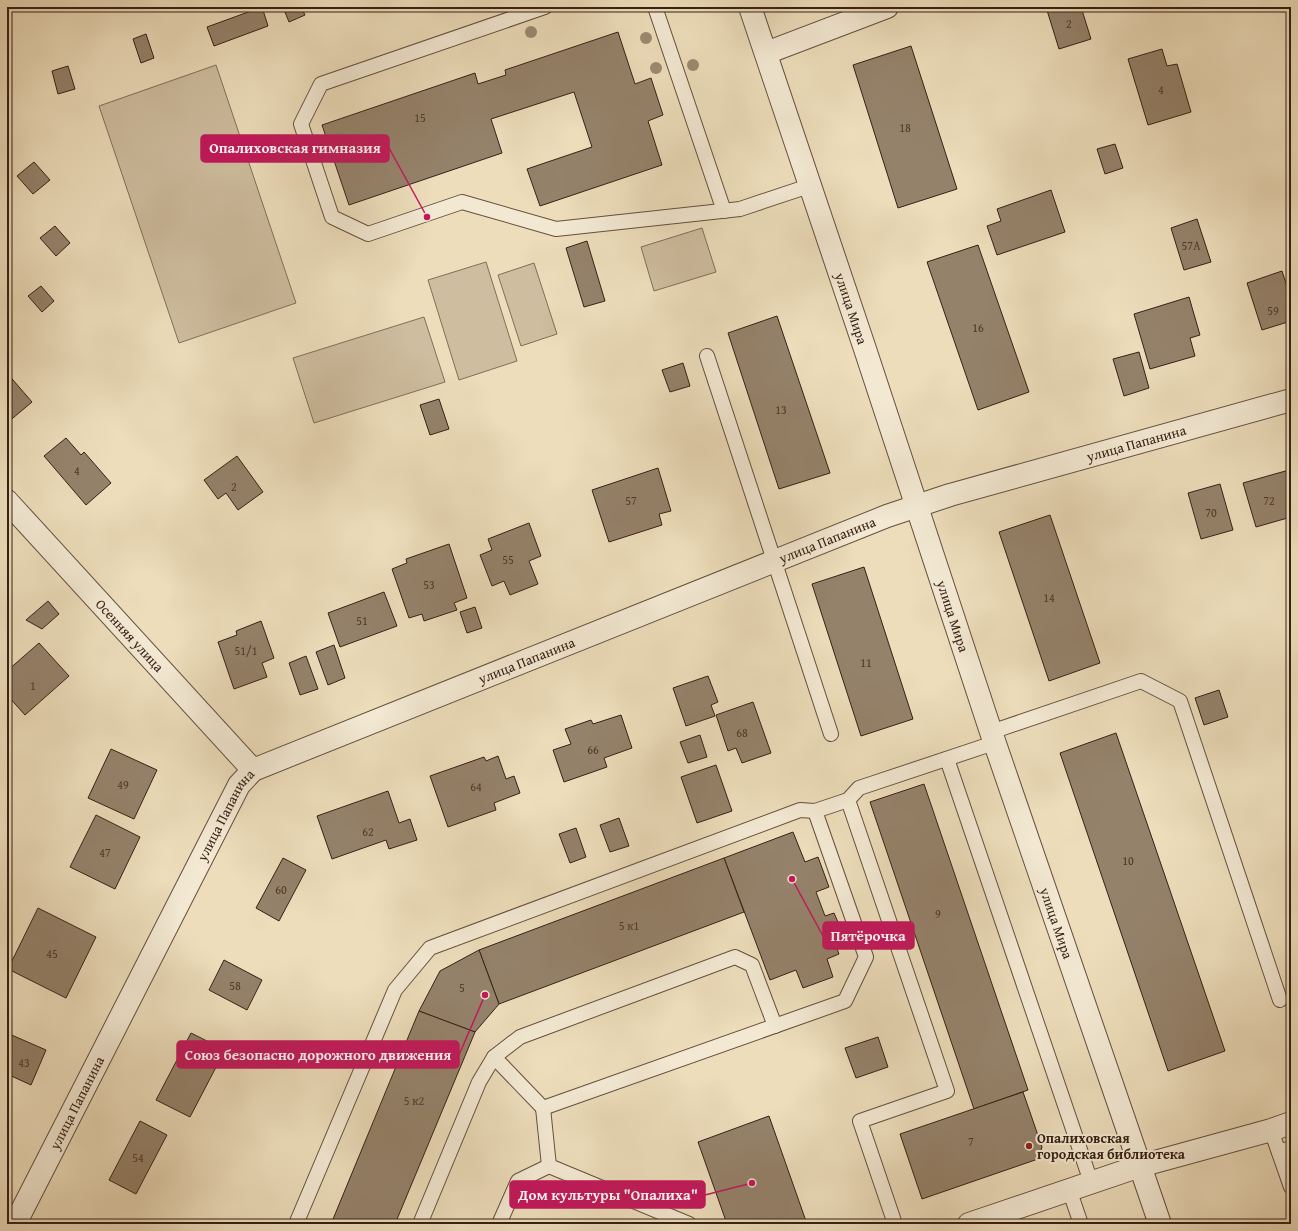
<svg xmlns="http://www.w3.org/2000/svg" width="1298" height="1231" font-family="'Gentium Book Plus',serif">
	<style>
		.green { fill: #cebd9f; stroke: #826e5a }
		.building { fill: #95826b; stroke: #362014 }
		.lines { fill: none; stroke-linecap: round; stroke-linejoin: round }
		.service-casing { stroke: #644f3e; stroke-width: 16 }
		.minor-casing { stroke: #644f3e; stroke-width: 24 }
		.tertiary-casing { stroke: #644f3e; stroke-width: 24 }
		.service { stroke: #f3e9d3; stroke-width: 14 }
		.minor { stroke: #f3e9d3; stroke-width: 22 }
		.tertiary { stroke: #f3e9d3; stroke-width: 22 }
		.tree { fill: #9d8a72 }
		.poi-dot { fill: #8f2418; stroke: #f3e9d3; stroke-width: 1.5 }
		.labels { text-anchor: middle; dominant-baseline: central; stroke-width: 4; stroke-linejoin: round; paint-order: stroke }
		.number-label { font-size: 12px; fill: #4e382a }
		.street-label { font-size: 14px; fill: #362014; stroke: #f3e9d3 }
		.poi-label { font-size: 14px; font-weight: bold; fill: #362014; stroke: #f3e9d3; text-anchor: start }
		.leader { fill: none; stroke: #c2185b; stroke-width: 1.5 }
		.callout-dot { fill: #c2185b; stroke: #f3e9d3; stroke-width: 1.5 }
		.callout { fill: #c2185b; stroke: #c2185b; stroke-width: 1.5 }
		.callout-label { font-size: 15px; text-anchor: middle; font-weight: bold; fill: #fff }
	</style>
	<rect width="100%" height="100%" fill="#edddbb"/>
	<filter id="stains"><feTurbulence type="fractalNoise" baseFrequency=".005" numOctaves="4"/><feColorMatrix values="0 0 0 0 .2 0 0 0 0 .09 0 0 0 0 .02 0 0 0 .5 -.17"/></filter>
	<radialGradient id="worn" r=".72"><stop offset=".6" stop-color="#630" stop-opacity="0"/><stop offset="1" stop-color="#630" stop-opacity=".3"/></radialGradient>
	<!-- green -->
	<g class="green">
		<polygon points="216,65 296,303 179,343 99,106"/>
		<polygon points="702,228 716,272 654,291 641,247"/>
		<polygon points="486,262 517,361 459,380 428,280"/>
		<polygon points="534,263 557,334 521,346 498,275"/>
		<polygon points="424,317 445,382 314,423 293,358"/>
	</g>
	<!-- building -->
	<g class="building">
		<polygon points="262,7 268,26 214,46 207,27"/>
		<polygon points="283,7 301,7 305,15 289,22"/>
		<polygon points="1046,7 1081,7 1091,39 1059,49"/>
		<polygon points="618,32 635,84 651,78 663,115 648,121 662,165 540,206 527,169 592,147 574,92 491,119 502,153 349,205 322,125 475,73 478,84 506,75 505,70"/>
		<polygon points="146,34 154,58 141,63 133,39"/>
		<polygon points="911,46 957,189 898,208 853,65"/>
		<polygon points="1162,49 1167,66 1177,64 1191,112 1148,125 1128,59"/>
		<polygon points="68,66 75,89 58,94 52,71"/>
		<polygon points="1115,144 1123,168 1105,174 1097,149"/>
		<polygon points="34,162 50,180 33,194 17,176"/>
		<polygon points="1051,190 1065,232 997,255 987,226 1001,221 997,209"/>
		<polygon points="1197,219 1211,262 1184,270 1171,228"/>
		<polygon points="55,226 70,243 56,256 40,238"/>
		<polygon points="587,241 605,301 584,307 566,248"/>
		<polygon points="978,245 1029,392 978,410 927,262"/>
		<polygon points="1282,271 1291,299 1291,321 1262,330 1247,283"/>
		<polygon points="41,286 54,301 42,312 28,296"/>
		<polygon points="1189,297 1200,335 1190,338 1195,356 1150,369 1134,314"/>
		<polygon points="777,316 830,473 779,489 728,333"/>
		<polygon points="1139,352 1149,388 1124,396 1113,359"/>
		<polygon points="683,363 690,386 670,392 662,370"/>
		<polygon points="7,373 32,402 7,423"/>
		<polygon points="439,399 449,429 430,435 420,405"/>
		<polygon points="66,438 81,455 84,452 111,483 86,505 44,456"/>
		<polygon points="237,456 263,492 238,510 226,493 218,499 204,480"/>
		<polygon points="658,468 671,511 659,514 662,525 609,542 592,490"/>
		<polygon points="1289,470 1291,478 1291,517 1256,527 1243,483"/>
		<polygon points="1220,484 1233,530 1201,539 1188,493"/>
		<polygon points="1050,515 1100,663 1049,681 999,532"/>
		<polygon points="529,523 541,556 529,561 538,584 510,595 504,581 492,586 480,555 492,550 488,539"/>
		<polygon points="449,544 467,598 454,603 457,610 424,621 422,614 409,618 392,569 407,563 406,559"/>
		<polygon points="864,567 913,719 861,736 812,584"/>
		<polygon points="384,592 397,626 340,647 328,613"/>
		<polygon points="48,601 59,614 42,629 26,620"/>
		<polygon points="475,607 482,628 467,633 460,612"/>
		<polygon points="261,621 274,658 262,663 267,677 234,689 218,642 237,635 236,631"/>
		<polygon points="39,643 69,676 25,715 7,695 7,671"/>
		<polygon points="334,645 345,678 328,685 316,652"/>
		<polygon points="306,656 318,689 300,695 289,663"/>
		<polygon points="708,676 718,702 711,705 715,716 686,726 673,688"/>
		<polygon points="1219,690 1228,717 1204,725 1195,698"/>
		<polygon points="753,702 771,753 742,763 736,748 728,751 716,715"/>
		<polygon points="621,715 632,748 604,758 607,767 564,782 553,750 571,744 565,729 591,720 593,724"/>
		<polygon points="1116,733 1225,1051 1168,1071 1060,753"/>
		<polygon points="700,735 707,757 688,763 680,742"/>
		<polygon points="111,749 157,770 134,819 88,798"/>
		<polygon points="498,756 506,779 514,776 520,793 494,803 496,810 448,827 430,776 484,757 486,761"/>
		<polygon points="716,765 732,811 697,823 681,777"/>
		<polygon points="924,784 1028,1090 974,1109 870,802"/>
		<polygon points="388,791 399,823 410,819 417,840 389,849 386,840 332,859 317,816"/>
		<polygon points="96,815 140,837 115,889 70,867"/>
		<polygon points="619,818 629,846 610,852 600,825"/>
		<polygon points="576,828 586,857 570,863 559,834"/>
		<polygon points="793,832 805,862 818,857 829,887 816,892 825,916 834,913 841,929 831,932 839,954 827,959 833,977 803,988 796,970 770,980 724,858"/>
		<polygon points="283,858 306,870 279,921 256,908"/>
		<polygon points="724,858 744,912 499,1004 479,950"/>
		<polygon points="38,908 96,937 66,998 8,969"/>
		<polygon points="479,950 499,1004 475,1032 419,1011 440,971"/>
		<polygon points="224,960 262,980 247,1010 209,990"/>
		<polygon points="419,1011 475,1032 395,1224 331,1224"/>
		<polygon points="7,1033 46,1050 31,1085 7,1074"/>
		<polygon points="191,1033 225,1050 190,1117 156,1100"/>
		<polygon points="878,1037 888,1067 856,1078 845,1048"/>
		<polygon points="1023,1092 1042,1147 1038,1159 922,1199 900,1134"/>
		<polygon points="769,1116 807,1224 727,1224 698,1142"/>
		<polygon points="140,1121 167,1135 136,1194 109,1180"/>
	</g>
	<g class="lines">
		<!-- service casing -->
		<g class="service-casing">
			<g id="service">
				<polyline points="545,7 321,84 301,124 332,217 368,234 462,202 556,229 740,209 809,186"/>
				<polyline points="655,7 724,211"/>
				<polyline points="707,356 831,734"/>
				<polyline points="991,732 1141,681 1180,701 1280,1000"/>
				<polyline points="947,759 1091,1182"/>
				<polyline points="848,800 947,1091 860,1121 895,1224"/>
				<polyline points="494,1057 543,1108 845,1001 866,957 815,811"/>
				<polyline points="543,1108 549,1166 689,1224"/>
				<polyline points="1271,1130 1291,1187"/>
				<polyline points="1279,1152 1291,1148"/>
				<polyline points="1069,1189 1081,1224"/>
				<polyline points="296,1224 395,990 430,948 800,810 815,811 848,800 859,788 994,743"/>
				<polyline points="420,1224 479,1082 494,1057 520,1037 735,957 752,965 775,1026"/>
				<polyline points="499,1224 518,1181 549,1166"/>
			</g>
		</g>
		<!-- minor casing -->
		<g class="minor-casing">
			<g id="minor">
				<polyline points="766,53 887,7"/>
				<path id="s1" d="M7 501 253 770"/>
				<path id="s2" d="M15 1224 239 785 253 770 887 516 950 495 1291 400"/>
				<polyline points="969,1224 1140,1166 1271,1130 1291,1123"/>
			</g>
		</g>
		<!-- tertiary casing -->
		<g class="tertiary-casing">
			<g id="tertiary">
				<path id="s3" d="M750 7 864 346 991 732 1160 1224"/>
			</g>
		</g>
		<!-- service -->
		<use href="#service" class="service"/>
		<!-- minor -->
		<use href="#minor" class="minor"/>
		<!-- tertiary -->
		<use href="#tertiary" class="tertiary"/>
	</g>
	<!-- trees -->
	<g class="tree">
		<circle cx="531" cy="32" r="6"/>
		<circle cx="646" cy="38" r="6"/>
		<circle cx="693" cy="65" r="6"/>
		<circle cx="656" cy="68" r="6"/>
	</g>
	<!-- markers -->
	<circle class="poi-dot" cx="1029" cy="1146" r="4"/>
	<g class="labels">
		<!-- number labels -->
		<g class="number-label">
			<text x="1069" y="23">2</text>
			<text x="1161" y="89">4</text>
			<text x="420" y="117">15</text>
			<text x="905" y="127">18</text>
			<text x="1191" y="245">57А</text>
			<text x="1273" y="310">59</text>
			<text x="978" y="327">16</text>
			<text x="781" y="409">13</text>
			<text x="77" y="470">4</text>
			<text x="234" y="486">2</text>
			<text x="631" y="500">57</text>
			<text x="1269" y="500">72</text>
			<text x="1211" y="512">70</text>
			<text x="508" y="559">55</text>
			<text x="429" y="584">53</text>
			<text x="1049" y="597">14</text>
			<text x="362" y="620">51</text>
			<text x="246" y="650">51/1</text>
			<text x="866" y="662">11</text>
			<text x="33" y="685">1</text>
			<text x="742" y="732">68</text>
			<text x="593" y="749">66</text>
			<text x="123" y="784">49</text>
			<text x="476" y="786">64</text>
			<text x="368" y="831">62</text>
			<text x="105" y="852">47</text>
			<text x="1128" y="860">10</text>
			<text x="281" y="889">60</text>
			<text x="938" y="913">9</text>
			<text x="629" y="925">5 к1</text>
			<text x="52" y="953">45</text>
			<text x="235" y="985">58</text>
			<text x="462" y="987">5</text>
			<text x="24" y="1062">43</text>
			<text x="414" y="1100">5 к2</text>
			<text x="971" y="1141">7</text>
			<text x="138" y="1157">54</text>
		</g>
		<!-- street labels -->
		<g class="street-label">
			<text stroke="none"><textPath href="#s3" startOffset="318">улица Мира</textPath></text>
			<text stroke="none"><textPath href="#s2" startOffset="1456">улица Папанина</textPath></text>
			<text stroke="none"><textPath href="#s2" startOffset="1132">улица Папанина</textPath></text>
			<text stroke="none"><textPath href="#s3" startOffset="642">улица Мира</textPath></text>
			<text stroke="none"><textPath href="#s1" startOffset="182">Осенняя улица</textPath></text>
			<text stroke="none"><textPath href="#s2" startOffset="808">улица Папанина</textPath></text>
			<text stroke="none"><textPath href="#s2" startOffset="460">улица Папанина</textPath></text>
			<text stroke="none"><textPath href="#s3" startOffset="966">улица Мира</textPath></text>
			<text stroke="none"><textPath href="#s2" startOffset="136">улица Папанина</textPath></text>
		</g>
		<!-- poi labels -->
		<g class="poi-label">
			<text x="1037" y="1138">Опалиховская<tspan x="1037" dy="16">городская библиотека</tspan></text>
		</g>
	</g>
	<!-- callouts -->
	<path class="leader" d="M427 217L389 148M792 879L823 936M485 995L459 1055M752 1183L705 1195"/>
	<g class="callout-dot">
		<circle cx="427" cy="217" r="4"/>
		<circle cx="792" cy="879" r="4"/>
		<circle cx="485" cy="995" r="4"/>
		<circle cx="752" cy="1183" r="4"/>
	</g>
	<g class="callout">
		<rect x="201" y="135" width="188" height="27" rx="4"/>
		<rect x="823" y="922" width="91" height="27" rx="4"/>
		<rect x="177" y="1041" width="282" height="27" rx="4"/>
		<rect x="510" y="1181" width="195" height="27" rx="4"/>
	</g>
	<g class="callout-label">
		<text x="295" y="153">Опалиховская гимназия</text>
		<text x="868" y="941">Пятёрочка</text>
		<text x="318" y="1060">Союз безопасно дорожного движения</text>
		<text x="608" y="1200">Дом культуры "Опалиха"</text>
	</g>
	<!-- margin -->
	<rect width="1298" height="1231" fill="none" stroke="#edddbb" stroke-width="24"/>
	<rect x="8" y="8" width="1282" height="1215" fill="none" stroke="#362014" stroke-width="2"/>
	<rect x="12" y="12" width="1274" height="1207" fill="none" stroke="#362014"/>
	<rect width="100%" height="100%" filter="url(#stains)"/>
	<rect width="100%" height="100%" fill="url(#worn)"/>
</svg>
